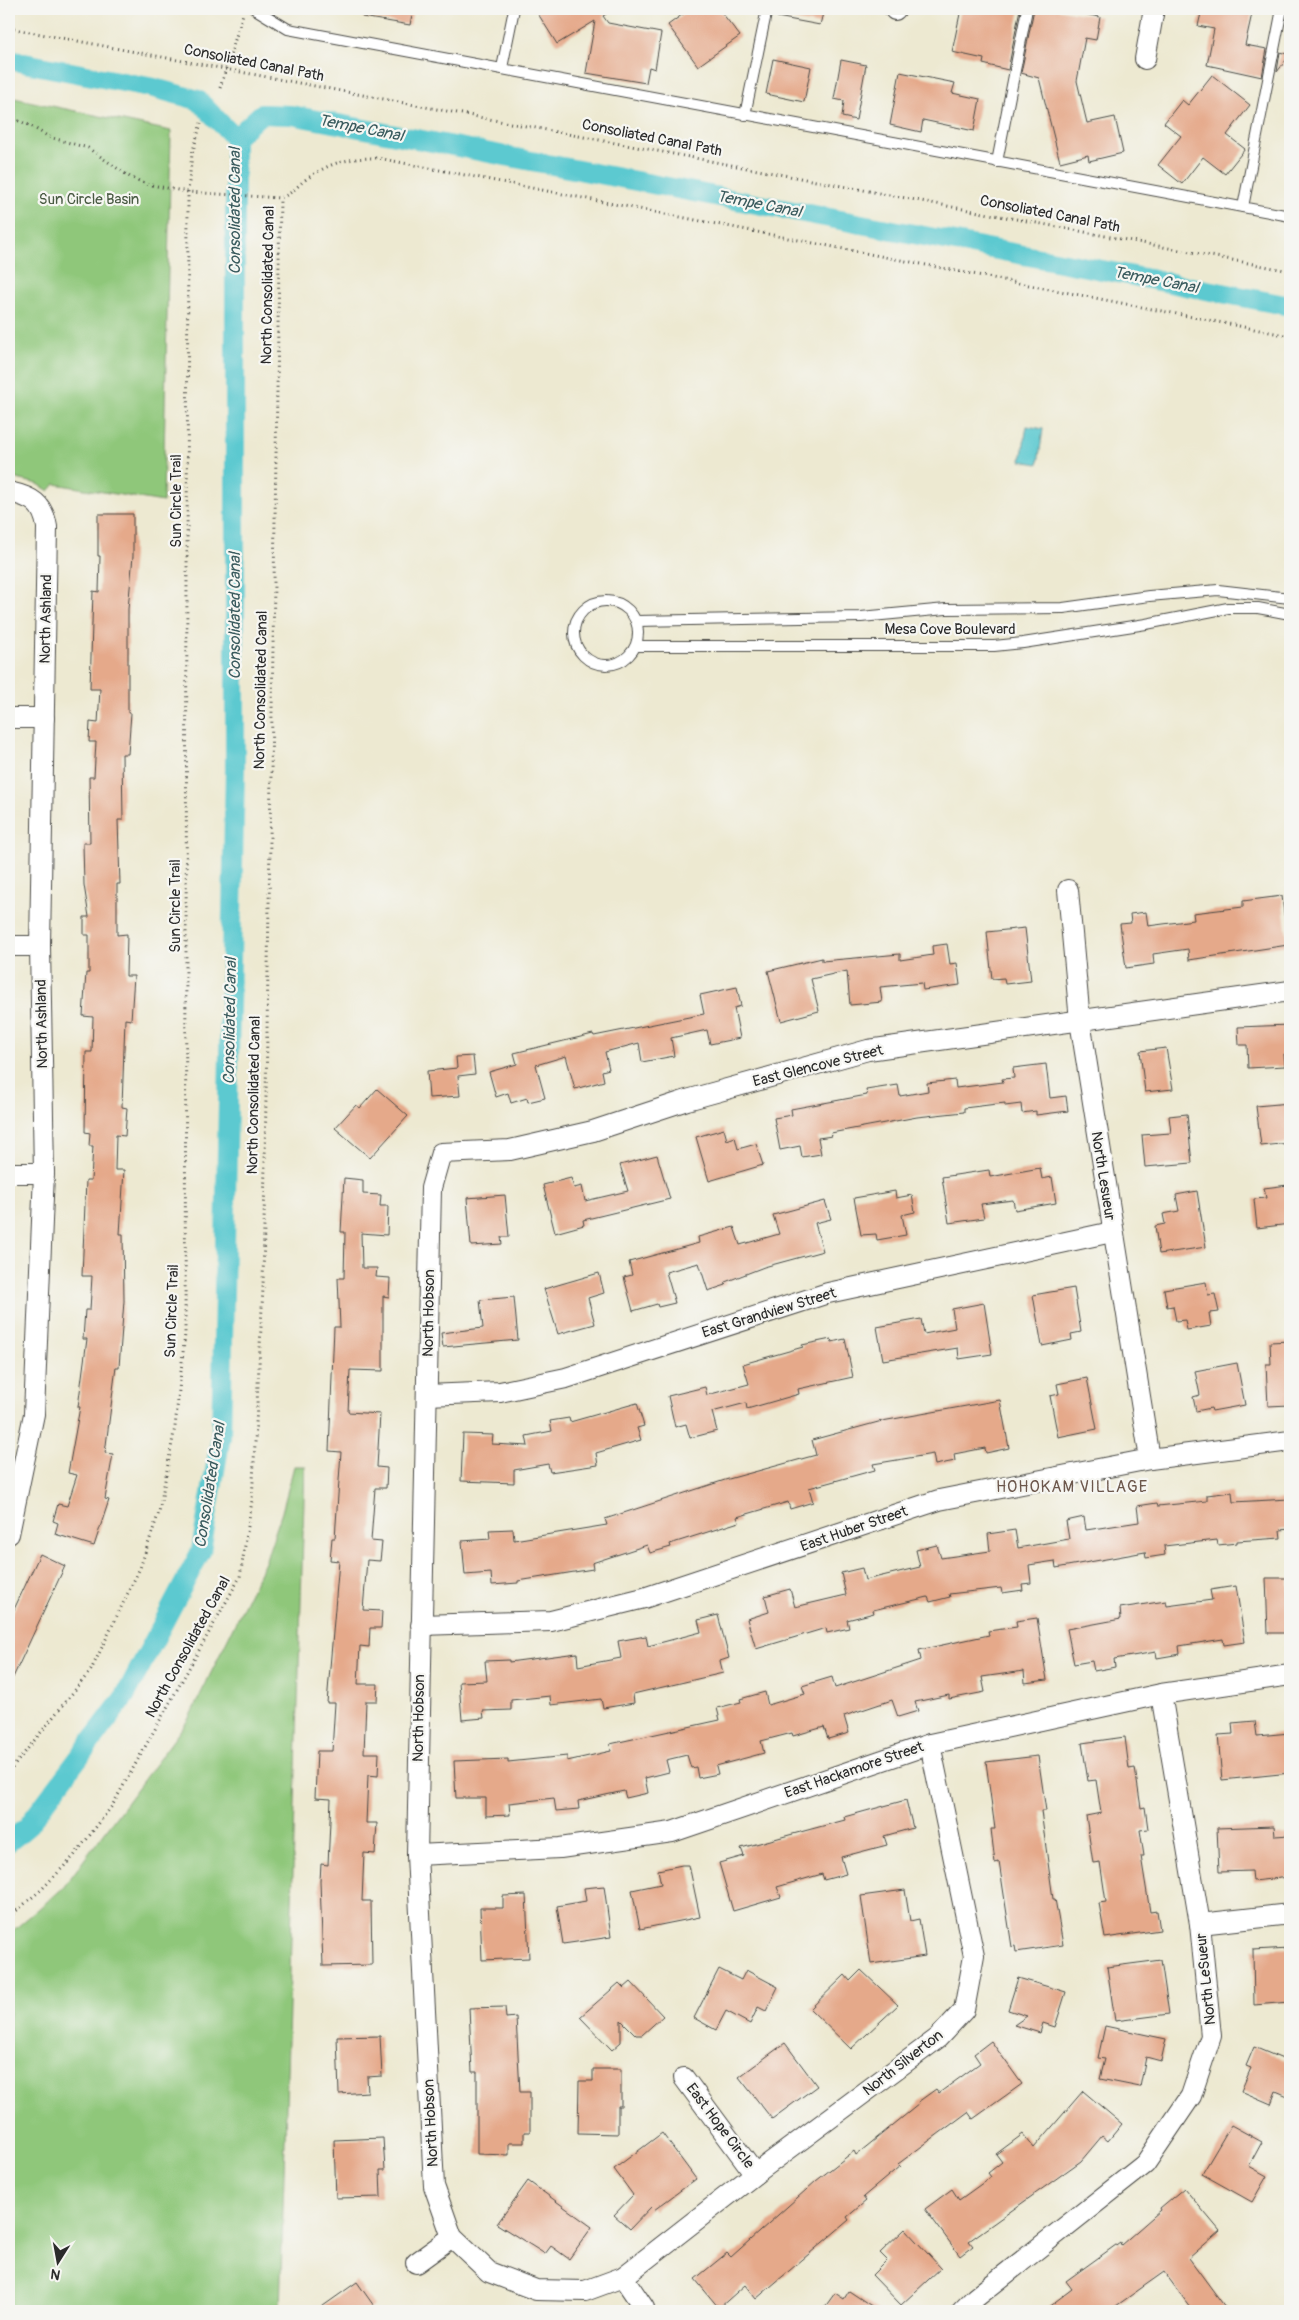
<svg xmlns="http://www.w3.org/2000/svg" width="1299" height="2320" font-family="Pangolin,sans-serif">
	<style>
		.green { fill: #8fc77a; stroke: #5d7952 }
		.water { fill: #5bc9d0; stroke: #437a7e }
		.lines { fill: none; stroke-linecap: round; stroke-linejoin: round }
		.canal { stroke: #5bc9d0; stroke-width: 20 }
		.building { fill: #e5a98a }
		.lane-casing { stroke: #484844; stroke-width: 12 }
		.street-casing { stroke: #484844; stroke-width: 22 }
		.path { stroke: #484844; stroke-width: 3; stroke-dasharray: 1 4; stroke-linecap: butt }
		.lane { stroke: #fff; stroke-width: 10 }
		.street { stroke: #fff; stroke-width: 20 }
		.labels { text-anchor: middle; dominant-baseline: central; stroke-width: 4.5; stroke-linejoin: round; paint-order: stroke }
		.street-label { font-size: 15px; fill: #2b2b2b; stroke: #f6f6f2 }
		.park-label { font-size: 15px; fill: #495a43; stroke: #f6f6f2 }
		.water-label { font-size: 16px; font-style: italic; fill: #395a5d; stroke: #f6f6f2 }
		.neighbourhood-label { font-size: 16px; letter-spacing: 1px; fill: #6c574c; stroke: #f6f6f2 }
	</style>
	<rect width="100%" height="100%" fill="#f6f6f2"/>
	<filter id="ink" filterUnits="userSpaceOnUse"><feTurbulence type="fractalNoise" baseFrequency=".02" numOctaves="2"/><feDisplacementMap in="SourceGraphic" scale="10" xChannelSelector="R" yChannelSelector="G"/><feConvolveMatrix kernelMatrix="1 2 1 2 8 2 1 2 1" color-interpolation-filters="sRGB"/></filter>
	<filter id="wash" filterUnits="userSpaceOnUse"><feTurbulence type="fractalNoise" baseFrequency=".0096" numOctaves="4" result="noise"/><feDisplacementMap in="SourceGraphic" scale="20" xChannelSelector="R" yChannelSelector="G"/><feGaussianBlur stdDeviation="1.12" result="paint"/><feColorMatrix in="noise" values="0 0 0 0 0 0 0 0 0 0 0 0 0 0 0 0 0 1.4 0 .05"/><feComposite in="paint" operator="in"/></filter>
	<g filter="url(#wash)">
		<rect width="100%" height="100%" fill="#ede9d1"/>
		<!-- green -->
		<g class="green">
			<polygon points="9,97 171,131 163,502 55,484 49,491 38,484 9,477"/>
			<polygon points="294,1466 305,1466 280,2311 9,2311 9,1934 63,1888 188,1720 265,1562 282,1512"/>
		</g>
		<!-- water -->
		<polygon class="water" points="1027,426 1043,429 1038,464 1021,461"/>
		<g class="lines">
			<!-- canal -->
			<g class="canal">
				<polyline points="9,60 154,88 198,100 235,138"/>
				<polyline points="235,138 261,114 291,115 1290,306"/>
				<polyline points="9,1842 27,1827 125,1696 201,1551 221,1436 235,769 235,138"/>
			</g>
		</g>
		<g id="blocks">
			<!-- building -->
			<g class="building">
				<polygon points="362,9 413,9 410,25 362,17"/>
				<polygon points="535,9 614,9 603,16 608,23 661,33 655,69 649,67 646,83 586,73 595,21 557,44"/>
				<polygon points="690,9 719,9 740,36 698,66 668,25"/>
				<polygon points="778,9 824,9 820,25 777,17"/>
				<polygon points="961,9 1020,9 1008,70 983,64 984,59 952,52"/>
				<polygon points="1034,9 1057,9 1100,17 1096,40 1085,38 1077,81 1087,123 1115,117 1123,153 1089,161 1088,155 1060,162 1039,78 1021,73"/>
				<polygon points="1202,9 1253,9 1245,45 1267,49 1262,77 1207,65 1214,29 1198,26"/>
				<polygon points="1280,52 1290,55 1277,72"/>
				<polygon points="773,59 811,67 804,102 766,94"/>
				<polygon points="841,60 866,65 856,120 842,117 844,101 834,99"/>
				<polygon points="900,72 955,83 952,93 980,99 974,131 923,120 921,132 890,125"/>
				<polygon points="1212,75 1250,105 1227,135 1245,149 1225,174 1203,157 1182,184 1158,165 1181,136 1164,123 1182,100 1188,105"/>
				<polygon points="98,514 133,514 133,556 128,609 128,713 131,713 128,754 122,754 123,820 118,820 120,884 117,884 117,935 127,934 126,976 134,976 131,1020 125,1019 122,1107 127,1108 125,1136 116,1135 115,1170 124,1170 120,1234 123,1234 124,1301 119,1367 116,1367 105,1453 113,1454 105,1499 109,1500 94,1546 55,1534 58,1523 53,1521 58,1504 67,1506 77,1475 68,1473 80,1407 78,1407 87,1339 83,1339 85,1310 90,1310 92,1276 82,1276 86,1180 91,1180 93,1146 89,1146 90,1133 85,1132 86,1052 92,1052 93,1017 83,1016 86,973 89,973 89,935 84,935 84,917 89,917 84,885 83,843 90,843 89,777 94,777 96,742 89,742 90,722 98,723 100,689 90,689 93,591 99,592 100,556 98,556"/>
				<polygon points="1282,896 1288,945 1189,960 1188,949 1153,954 1154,964 1126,968 1120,924 1131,923 1130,914 1146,912 1148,926 1194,920 1193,913 1243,907 1243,901"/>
				<polygon points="1025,928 1031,981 1005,984 1004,978 992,979 987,932"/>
				<polygon points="947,944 950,964 957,963 960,985 923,990 922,983 880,987 882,1002 850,1005 847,971 811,979 819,1011 781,1021 768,971 822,958 822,961 900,954 900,960 933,955 932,946"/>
				<polygon points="737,987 741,1006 734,1008 740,1038 710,1044 707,1030 671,1038 674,1056 642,1062 639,1043 605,1052 609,1069 602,1071 604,1081 575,1089 566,1056 536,1065 545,1098 528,1102 527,1098 511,1103 508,1093 496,1097 489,1072 517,1064 514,1053 593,1034 594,1036 704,1014 700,995"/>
				<polygon points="1290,1025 1290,1054 1284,1054 1285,1066 1248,1068 1247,1045 1239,1045 1238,1027"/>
				<polygon points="1166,1048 1173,1089 1145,1092 1140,1051"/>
				<polygon points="473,1056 475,1074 458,1076 460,1096 429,1098 427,1071 457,1068 456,1057"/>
				<polygon points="1046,1064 1050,1098 1066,1096 1068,1111 1036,1115 1036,1111 1022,1113 1021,1104 1005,1106 1005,1103 964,1108 964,1112 917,1117 831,1133 832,1136 818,1138 821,1154 802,1157 800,1146 780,1150 774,1118 792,1115 791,1109 867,1095 866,1090 898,1085 900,1096 928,1091 927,1083 955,1080 956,1088 1003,1082 1002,1079 1014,1078 1013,1068"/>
				<polygon points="377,1089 408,1116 370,1158 335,1128 356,1105 360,1108"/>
				<polygon points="1290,1103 1290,1143 1261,1146 1256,1106"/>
				<polygon points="1187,1114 1192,1163 1145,1167 1142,1135 1171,1133 1169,1116"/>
				<polygon points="724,1129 727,1140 735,1137 738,1149 756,1144 763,1165 709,1181 696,1137"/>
				<polygon points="657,1155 670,1199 583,1220 584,1225 555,1233 543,1185 571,1178 574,1188 582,1186 585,1201 628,1191 620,1165"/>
				<polygon points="1040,1168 1042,1179 1052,1177 1056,1203 1015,1210 1013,1200 981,1204 984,1218 949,1223 942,1177 989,1170 990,1177"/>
				<polygon points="344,1178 363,1180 363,1194 381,1195 380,1206 388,1206 387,1235 361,1233 362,1268 377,1268 376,1277 390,1278 389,1297 383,1296 383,1371 350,1370 348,1412 380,1414 377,1467 387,1468 386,1488 375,1488 371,1541 382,1542 380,1561 367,1560 363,1610 382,1611 381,1628 370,1628 369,1647 360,1646 358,1684 378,1684 377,1701 366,1701 364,1753 379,1753 378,1776 368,1775 366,1823 377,1823 375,1854 364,1853 362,1901 371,1901 372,1965 323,1966 320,1881 321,1864 328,1865 331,1799 315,1798 317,1751 332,1751 335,1703 327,1703 339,1561 330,1560 332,1538 335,1538 341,1452 329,1451 334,1327 340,1327 338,1278 344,1278 345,1232 341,1232"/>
				<polygon points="1288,1185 1290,1194 1290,1224 1257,1228 1254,1199 1266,1198 1264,1188"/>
				<polygon points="895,1191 896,1198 912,1195 915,1212 902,1215 906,1235 877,1240 876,1234 861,1235 854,1198"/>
				<polygon points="1197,1191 1206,1247 1159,1254 1155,1226 1165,1224 1163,1214 1179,1211 1176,1195"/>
				<polygon points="505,1195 509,1237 501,1237 502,1244 471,1246 467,1198"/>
				<polygon points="825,1201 831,1219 815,1223 823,1251 764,1267 725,1282 726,1285 708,1291 699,1263 666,1272 675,1303 658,1307 657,1304 633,1311 624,1277 632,1275 629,1262 699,1243 698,1237 734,1227 740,1245 779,1234 773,1215"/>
				<polygon points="599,1273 604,1293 588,1298 595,1324 558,1334 544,1289"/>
				<polygon points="1206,1282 1208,1295 1215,1294 1219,1312 1209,1313 1211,1326 1187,1330 1185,1320 1176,1321 1173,1306 1167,1307 1164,1289"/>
				<polygon points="1074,1288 1081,1332 1071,1334 1072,1340 1042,1346 1033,1295"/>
				<polygon points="514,1297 518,1340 443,1347 441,1333 483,1328 480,1300"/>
				<polygon points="984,1303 992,1354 959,1359 958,1348 883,1360 877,1327 921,1319 924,1334 955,1328 952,1309"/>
				<polygon points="831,1339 832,1342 845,1339 853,1377 798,1389 799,1394 747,1409 746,1403 712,1412 717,1431 690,1438 686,1424 675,1427 668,1396 705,1387 707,1395 749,1384 743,1364 803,1347 802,1345"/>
				<polygon points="1290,1341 1290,1405 1268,1406 1266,1364 1271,1364 1270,1342"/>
				<polygon points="1237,1363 1245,1405 1212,1411 1211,1408 1196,1411 1193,1397 1200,1395 1195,1371"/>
				<polygon points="1087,1378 1097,1429 1058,1437 1050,1396 1059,1394 1057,1384"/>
				<polygon points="1000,1400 1009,1448 986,1453 985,1448 954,1454 955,1461 935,1465 933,1454 873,1464 875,1470 809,1488 813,1502 790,1509 788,1502 737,1517 739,1522 670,1544 671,1547 650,1553 647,1545 592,1563 593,1569 518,1581 518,1583 492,1585 491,1573 465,1575 462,1541 490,1539 489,1530 513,1529 514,1540 607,1525 605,1519 725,1480 816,1455 812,1440 882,1421"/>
				<polygon points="637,1403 644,1426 637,1428 641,1440 596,1453 598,1465 550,1472 548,1464 514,1470 514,1483 461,1481 463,1434 493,1435 492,1444 528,1446 526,1436 552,1431 550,1421 569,1418 570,1422"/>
				<polygon points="1232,1492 1233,1502 1290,1499 1290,1529 1280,1530 1281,1538 1237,1541 1237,1543 1218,1545 1217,1540 1164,1546 1165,1555 1146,1558 1145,1552 1056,1568 1055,1561 1029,1565 1031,1583 1022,1584 1023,1590 1002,1593 1001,1588 949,1594 950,1597 930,1602 928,1597 873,1610 874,1613 847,1620 849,1628 827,1633 826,1628 756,1649 747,1619 769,1612 765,1596 790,1589 795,1607 846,1595 841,1573 862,1568 865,1580 920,1567 916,1550 937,1545 941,1558 990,1551 988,1534 1015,1530 1018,1548 1069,1539 1066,1521 1084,1517 1086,1530 1139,1522 1137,1506 1157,1503 1158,1506 1207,1501 1207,1495"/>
				<polygon points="40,1554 65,1566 9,1686 9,1620"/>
				<polygon points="1266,1578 1289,1578 1290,1633 1268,1633"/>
				<polygon points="1236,1586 1245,1642 1224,1645 1223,1639 1179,1646 1180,1654 1157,1658 1156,1652 1114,1659 1115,1667 1094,1671 1092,1661 1074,1664 1067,1629 1121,1619 1120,1608 1166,1601 1167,1606 1212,1600 1210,1590"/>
				<polygon points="718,1615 729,1658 720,1661 723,1673 633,1694 634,1703 603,1708 601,1699 551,1705 550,1696 511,1700 511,1710 483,1711 484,1718 462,1720 459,1682 487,1681 485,1661 509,1660 509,1662 577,1653 578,1666 621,1658 618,1641 646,1636 648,1646 701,1632 698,1620"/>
				<polygon points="1037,1618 1047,1680 1025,1683 1024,1671 982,1677 985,1692 949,1699 949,1695 915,1702 918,1711 898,1717 892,1700 844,1716 849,1733 828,1739 824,1727 793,1736 792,1733 761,1741 764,1753 716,1766 718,1774 698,1778 696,1767 691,1768 687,1755 666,1760 669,1772 645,1778 648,1793 626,1798 624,1791 578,1801 579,1809 556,1811 554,1798 509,1803 510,1815 486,1816 486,1798 456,1798 454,1761 508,1759 508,1762 567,1756 567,1761 611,1751 610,1744 720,1720 717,1708 741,1702 740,1699 765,1692 768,1705 805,1694 802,1686 832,1677 835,1688 921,1660 919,1650 989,1635 988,1631 1017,1627 1016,1621"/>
				<polygon points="1255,1721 1257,1736 1290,1733 1290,1773 1222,1780 1218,1735 1233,1734 1232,1723"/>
				<polygon points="1125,1737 1129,1769 1135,1768 1141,1808 1145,1807 1148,1829 1140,1830 1144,1856 1141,1856 1150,1912 1157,1911 1160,1930 1105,1938 1099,1903 1106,1902 1100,1862 1093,1863 1086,1816 1101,1813 1096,1780 1088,1781 1082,1743"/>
				<polygon points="1038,1756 1046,1811 1041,1811 1053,1899 1055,1899 1063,1945 1016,1952 1015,1946 1012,1947 999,1862 995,1863 991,1829 995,1829 986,1762"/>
				<polygon points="906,1800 913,1828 884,1836 887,1845 841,1857 846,1874 824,1880 822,1874 777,1887 781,1897 733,1911 719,1863 744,1856 741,1848 845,1820 844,1817"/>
				<polygon points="1274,1826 1275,1836 1290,1835 1290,1877 1253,1881 1252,1871 1219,1872 1217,1828"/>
				<polygon points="682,1865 689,1865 700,1917 640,1929 632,1890 661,1884 658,1870"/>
				<polygon points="604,1886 611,1937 563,1944 557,1906 586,1901 584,1888"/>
				<polygon points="905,1890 910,1921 919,1919 925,1956 871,1964 861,1896"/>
				<polygon points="526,1895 529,1958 482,1960 480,1908 503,1908 503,1896"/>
				<polygon points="1290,1948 1290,2002 1254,2005 1253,1950"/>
				<polygon points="1161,1960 1169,2014 1115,2021 1107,1967"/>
				<polygon points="719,1969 741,1980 746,1970 778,1987 766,2011 758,2007 750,2024 726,2011 716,2030 694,2018"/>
				<polygon points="861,1970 898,2005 851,2049 810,2009 845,1975 850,1981"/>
				<polygon points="1018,1978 1066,1992 1055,2027 1043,2023 1040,2033 1014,2025 1027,2016 1008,2010"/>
				<polygon points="631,1982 663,2016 642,2035 636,2035 621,2020 621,2042 612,2050 580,2017 619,1983 624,1988"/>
				<polygon points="505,2007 506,2018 516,2017 520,2092 530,2092 530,2132 524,2132 524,2143 509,2143 509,2155 477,2154 477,2072 472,2072 469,2008"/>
				<polygon points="1105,2026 1166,2039 1161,2061 1146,2057 1140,2087 1100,2079 1105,2059 1098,2058"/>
				<polygon points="380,2036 382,2076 367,2077 368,2092 339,2094 337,2037"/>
				<polygon points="991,2041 1022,2084 973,2119 968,2112 898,2164 900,2166 863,2197 866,2201 847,2217 849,2220 756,2299 745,2285 719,2308 695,2279 727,2253 731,2257 816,2181 854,2151 856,2155 919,2104 918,2102 936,2089 939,2093 980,2063 974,2054"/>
				<polygon points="785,2043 817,2086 772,2119 739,2077"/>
				<polygon points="1254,2047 1290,2062 1290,2097 1276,2091 1271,2104 1241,2091 1251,2068 1246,2066"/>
				<polygon points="593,2069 621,2069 621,2106 618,2106 618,2134 578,2133 579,2081 593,2081"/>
				<polygon points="1083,2091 1122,2124 1108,2141 1102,2136 1081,2161 969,2241 973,2246 960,2256 925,2209 952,2189 959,2200 991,2177 988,2173 1002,2162 996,2154 1023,2134 1034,2148"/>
				<polygon points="1231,2125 1262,2142 1249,2166 1267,2176 1252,2202 1202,2174"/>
				<polygon points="662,2133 696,2179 654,2210 651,2207 630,2229 614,2215 633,2195 614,2169"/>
				<polygon points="383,2138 385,2170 380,2170 381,2197 336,2198 334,2140"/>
				<polygon points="528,2181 592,2227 569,2259 551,2246 545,2254 497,2224"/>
				<polygon points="1184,2188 1220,2231 1189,2258 1228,2311 1193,2311 1164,2272 1109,2311 1043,2311 1072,2289 1066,2281 1120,2242 1121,2245 1161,2210 1160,2208"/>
				<polygon points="905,2229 941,2268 901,2305 872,2275 887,2260 880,2253"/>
				<polygon points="357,2282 374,2306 366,2311 316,2311"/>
				<polygon points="849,2291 879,2311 822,2311 835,2293 844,2299"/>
			</g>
		</g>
	</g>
	<g filter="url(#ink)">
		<use href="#blocks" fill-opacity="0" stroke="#484844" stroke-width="1"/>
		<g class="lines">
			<!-- lane casing -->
			<g class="lane-casing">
				<g id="lane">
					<polyline points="255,9 288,29 1290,216"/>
					<polyline points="502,68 514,9"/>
					<polyline points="745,115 767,9"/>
					<polyline points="997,162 1027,9"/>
					<polyline points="1243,207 1282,9"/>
					<circle cx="606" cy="633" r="32"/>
					<polyline points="636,621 861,617 946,609 1063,608 1149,596 1218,590 1290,598"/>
					<polyline points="636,646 994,646 1023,643 1146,624 1228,608 1258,608 1290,614"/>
				</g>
			</g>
			<!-- street casing -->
			<g class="street-casing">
				<g id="street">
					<polyline points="895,10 896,9"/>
					<polyline points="1145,59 1154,9"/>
					<path d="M9 492C32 497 43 503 47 527L40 946 44 1173 34 1414 9 1534"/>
					<polyline points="9,718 44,718"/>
					<polyline points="1068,890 1080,1021 1150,1459"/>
					<polyline points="9,946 40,946"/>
					<polyline points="9,1173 44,1173"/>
					<polyline points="427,1395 500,1392 566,1378 828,1293 1112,1232"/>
					<polyline points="421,1625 551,1621 644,1598 939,1500 1150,1459 1290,1441"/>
					<polyline points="930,1744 974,1956 964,2010 938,2038 755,2174 623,2277 585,2291 536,2290 489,2272 452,2237 434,2186 417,1855 431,1188 441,1153 510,1150 593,1131 687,1100 868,1050 1290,991"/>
					<polyline points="417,1855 560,1848 672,1832 930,1744 1161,1694 1290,1675"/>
					<polyline points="1200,1924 1290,1914"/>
					<polyline points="684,2078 755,2174"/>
					<polyline points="416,2263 452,2237"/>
					<polyline points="623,2277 644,2308"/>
					<polyline points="962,2311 975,2298 1145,2164 1191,2096 1211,2036 1200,1924 1161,1694"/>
				</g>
			</g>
			<!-- path -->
			<g class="path">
				<polyline points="9,28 1290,271"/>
				<polyline points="220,88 243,14"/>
				<path d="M9 117 29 125 49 137 88 148 130 177 146 184 188 192 280 198C292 194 296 187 305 180 331 162 346 158 378 158L1290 336"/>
				<polyline points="9,1772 91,1670 140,1568 159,1512 175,1427 185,1334 188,192 192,154 201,123"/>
				<polyline points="9,1917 41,1890 74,1856 112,1806 240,1577 252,1501 263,1288 280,198"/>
			</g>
			<!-- lane -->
			<use href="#lane" class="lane"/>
			<!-- street -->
			<use href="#street" class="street"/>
		</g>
	</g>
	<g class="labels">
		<!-- street labels -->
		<g class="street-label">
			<text transform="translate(254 63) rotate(11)">Consoliated Canal Path</text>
			<text transform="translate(652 138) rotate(11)">Consoliated Canal Path</text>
			<text transform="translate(1050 214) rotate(11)">Consoliated Canal Path</text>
			<text transform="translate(268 285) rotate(-89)">North Consolidated Canal</text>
			<text transform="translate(176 501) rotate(-90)">Sun Circle Trail</text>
			<text transform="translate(46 619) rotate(-89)">North Ashland</text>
			<text x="950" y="629">Mesa Cove Boulevard</text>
			<text transform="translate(261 690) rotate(-89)">North Consolidated Canal</text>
			<text transform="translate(175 906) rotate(-90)">Sun Circle Trail</text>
			<text transform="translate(42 1024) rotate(-91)">North Ashland</text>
			<text transform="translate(818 1066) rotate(-14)">East Glencove Street</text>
			<text transform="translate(254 1095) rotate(-89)">North Consolidated Canal</text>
			<text transform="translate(1103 1176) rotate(81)">North Lesueur</text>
			<text transform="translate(172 1311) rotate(-88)">Sun Circle Trail</text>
			<text transform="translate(429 1313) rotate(-89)">North Hobson</text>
			<text transform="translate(769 1313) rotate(-17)">East Grandview Street</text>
			<text transform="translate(854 1529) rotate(-19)">East Huber Street</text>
			<text transform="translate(188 1647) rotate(-61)">North Consolidated Canal</text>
			<text transform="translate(419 1718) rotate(-89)">North Hobson</text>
			<text transform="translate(854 1770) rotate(-19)">East Hackamore Street</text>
			<text transform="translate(1206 1979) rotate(-96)">North LeSueur</text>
			<text transform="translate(903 2063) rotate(-38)">North Silverton</text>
			<text transform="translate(431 2123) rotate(-93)">North Hobson</text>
			<text transform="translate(720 2126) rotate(53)">East Hope Circle</text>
		</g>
		<!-- park labels -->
		<g class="park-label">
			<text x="89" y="199">Sun Circle Basin</text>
		</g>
		<!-- water labels -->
		<g class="water-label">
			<text transform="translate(361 128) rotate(11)">Tempe Canal</text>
			<text transform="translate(759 204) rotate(11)">Tempe Canal</text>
			<text transform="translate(235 211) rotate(-90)">Consolidated Canal</text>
			<text transform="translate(1156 280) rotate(11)">Tempe Canal</text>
			<text transform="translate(235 616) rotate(-90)">Consolidated Canal</text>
			<text transform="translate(230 1021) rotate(-89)">Consolidated Canal</text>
			<text transform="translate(210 1485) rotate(-81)">Consolidated Canal</text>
		</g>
		<!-- neighbourhood labels -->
		<g class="neighbourhood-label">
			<text x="1072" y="1487">HOHOKAM VILLAGE</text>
		</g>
	</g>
	<!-- margin -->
	<rect width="1299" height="2320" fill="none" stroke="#f6f6f2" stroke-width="30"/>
	<!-- north arrow -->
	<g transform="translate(58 2262) rotate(191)" stroke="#f6f6f2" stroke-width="4" paint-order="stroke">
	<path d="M0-4L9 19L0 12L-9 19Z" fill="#2b2b2b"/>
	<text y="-8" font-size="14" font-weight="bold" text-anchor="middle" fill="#2b2b2b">N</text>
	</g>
</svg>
